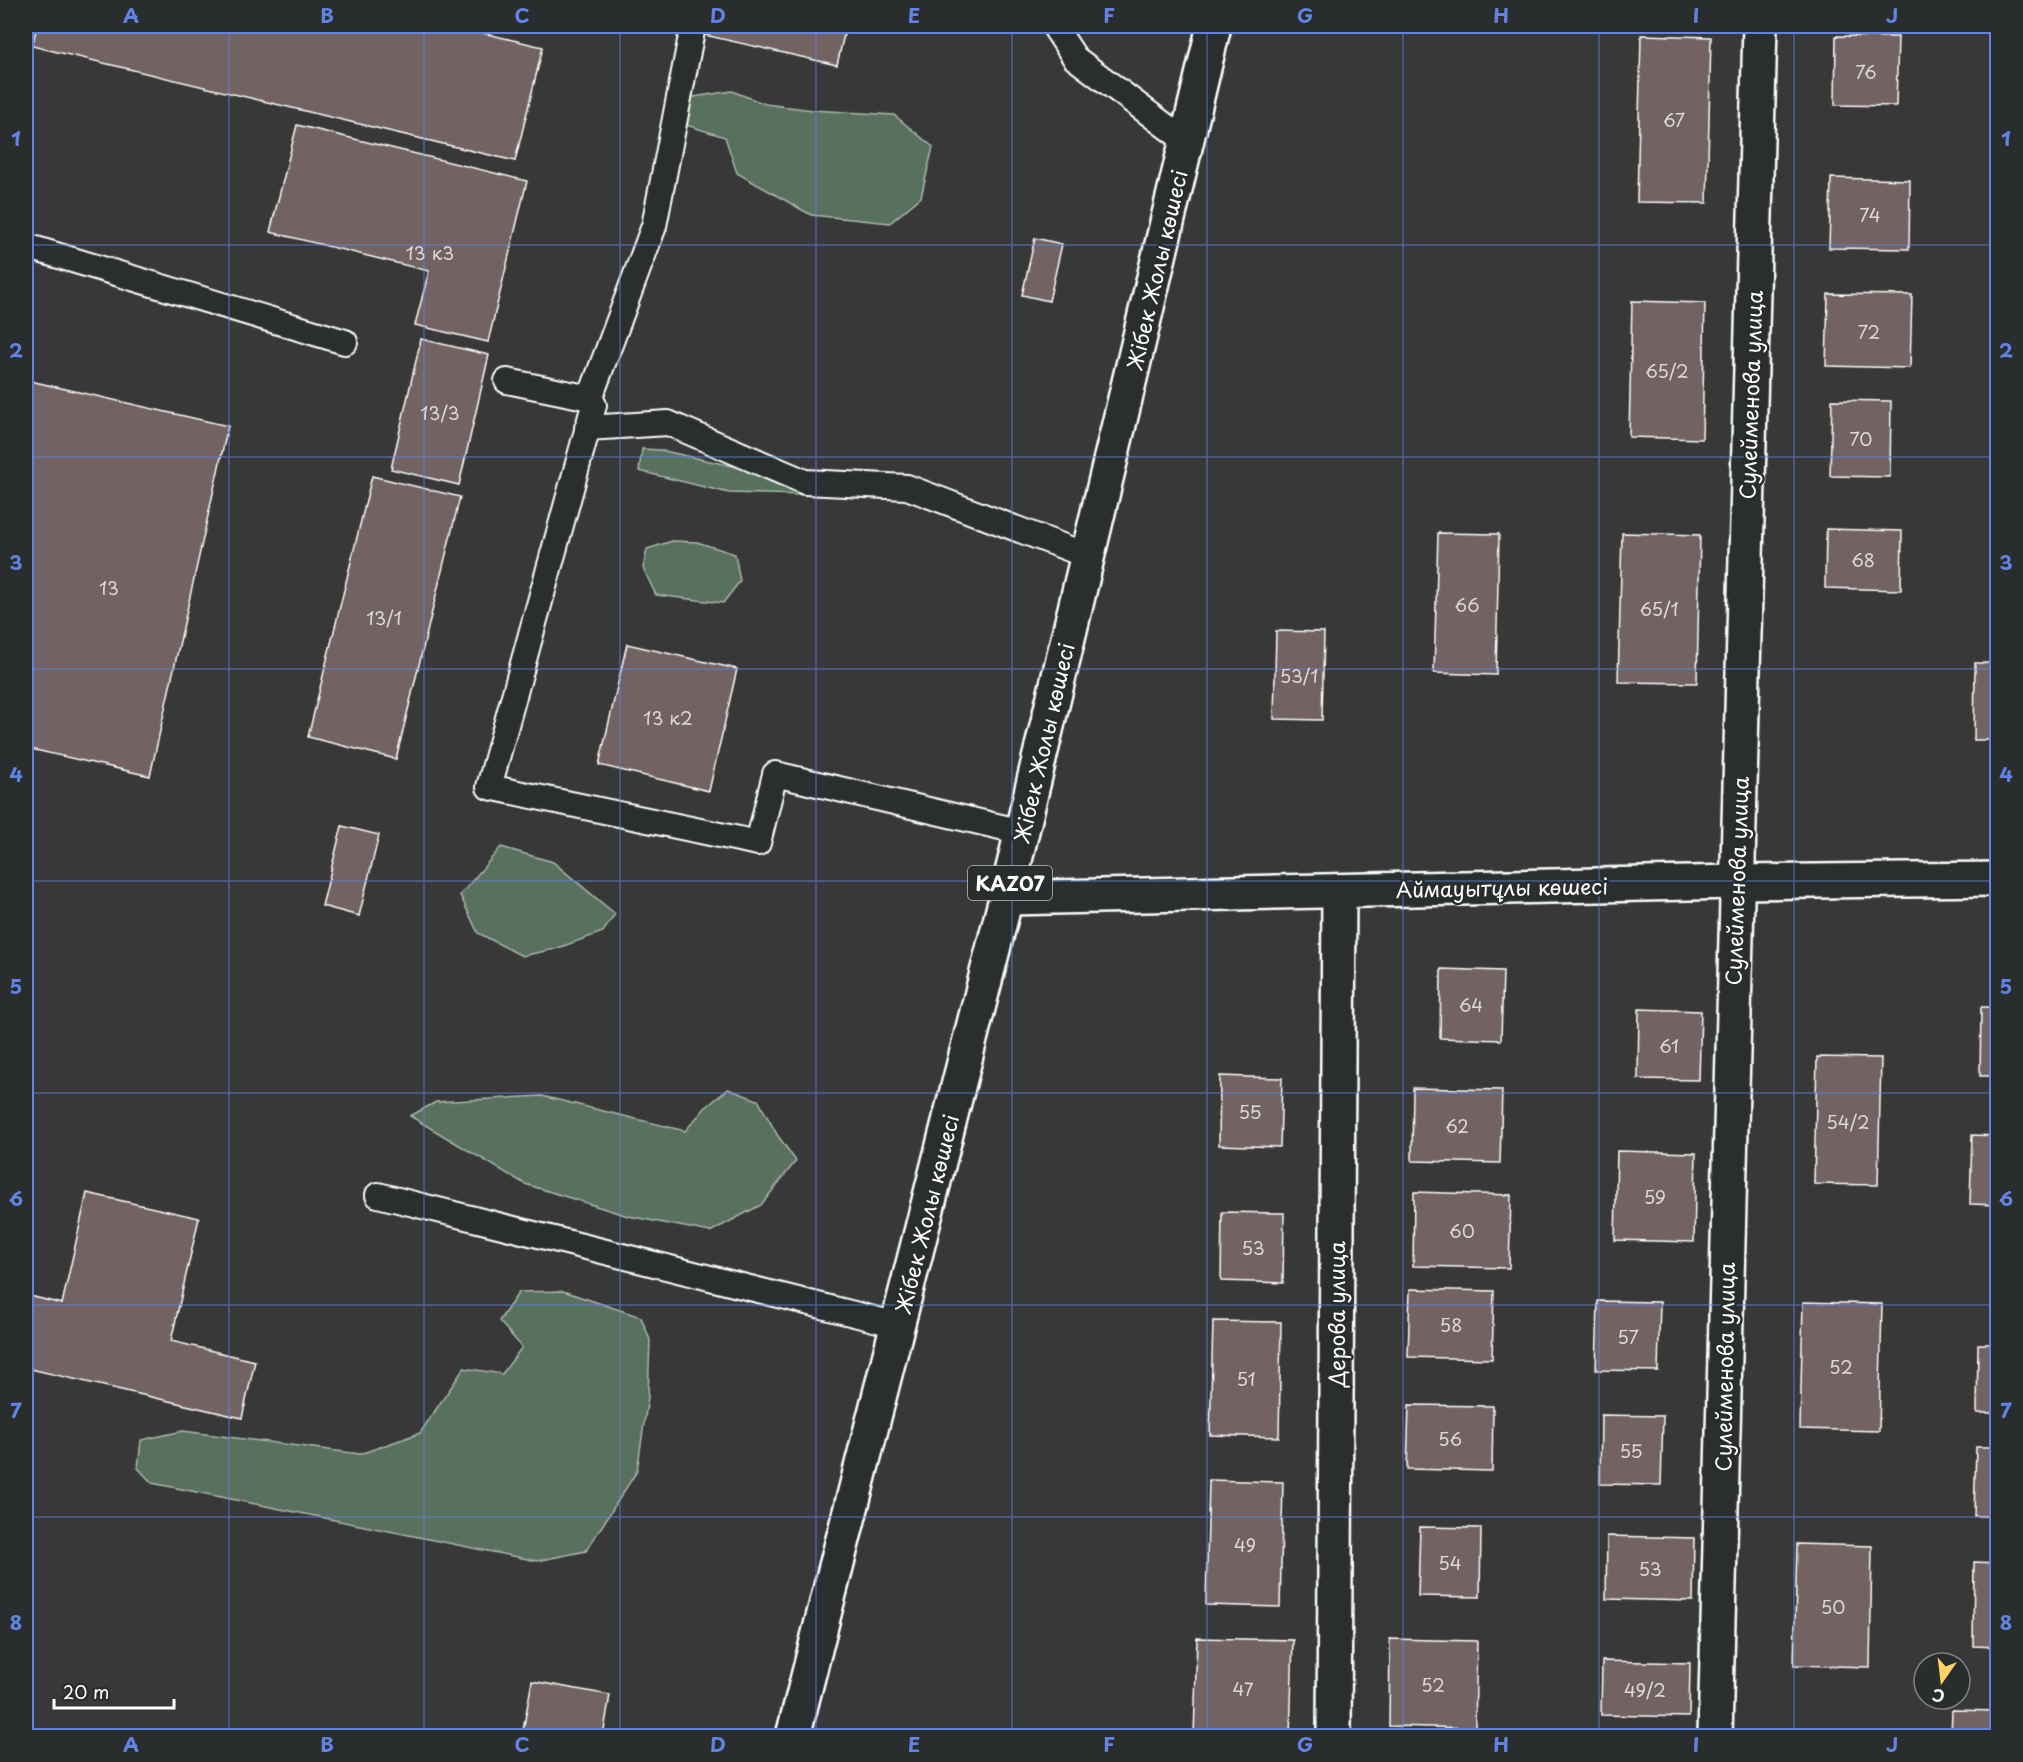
<svg xmlns="http://www.w3.org/2000/svg" width="2023" height="1762" font-family="'Playpen Sans',sans-serif">
	<style>
		.green { fill: #58715e; stroke: #acb8ae; stroke-width: 1.5 }
		.building { fill: #726362; stroke: #fff; stroke-width: 1.5 }
		.lines { fill: none; stroke-linecap: round; stroke-linejoin: round }
		.service-casing { stroke: #fff; stroke-width: 28 }
		.minor-casing { stroke: #fff; stroke-width: 38 }
		.trunk-casing { stroke: #fff; stroke-width: 38 }
		.service { stroke: #2a2d2e; stroke-width: 24 }
		.minor { stroke: #2a2d2e; stroke-width: 33 }
		.trunk { stroke: #2a2d2e; stroke-width: 33 }
		.grid { fill: none; stroke: #6183e4; stroke-width: 1.5; stroke-opacity: 0.55 }
		.labels { text-anchor: middle; dominant-baseline: central; stroke-width: 5; stroke-linejoin: round; paint-order: stroke }
		.number-label { font-size: 18px; fill: #dcd8d8 }
		.shield { fill: #2a2d2e; stroke: #bfc0c0; stroke-width: 1.5 }
		.shield-label { font-size: 20px; font-weight: bold; fill: #fff }
		.street-label { font-size: 21px; fill: #fff; stroke: #2a2d2e }
		.neatline { fill: none; stroke: #6183e4; stroke-width: 2 }
		.grid-label { font-size: 20px; text-anchor: middle; font-weight: bold; fill: #6183e4 }
	</style>
	<rect width="100%" height="100%" fill="#383838"/>
	<filter id="ink" filterUnits="userSpaceOnUse"><feTurbulence type="fractalNoise" baseFrequency=".0167" numOctaves="2"/><feDisplacementMap in="SourceGraphic" scale="12" xChannelSelector="R" yChannelSelector="G"/><feConvolveMatrix kernelMatrix="1 2 1 2 8 2 1 2 1" color-interpolation-filters="sRGB"/></filter>
	<g filter="url(#ink)">
		<!-- green -->
		<g class="green">
			<polygon points="732,91 765,104 813,110 894,115 933,147 921,197 890,223 811,215 737,173 725,137 683,124 687,98"/>
			<polygon points="642,449 660,450 805,482 803,495 729,493 639,471"/>
			<polygon points="672,541 697,542 735,554 740,581 723,603 656,595 643,568 647,549"/>
			<polygon points="501,847 553,862 615,914 603,932 555,949 522,956 478,933 460,895"/>
			<polygon points="728,1089 758,1100 778,1136 796,1161 761,1205 710,1232 628,1216 525,1184 410,1116 436,1102 542,1096 685,1131 705,1108"/>
			<polygon points="563,1291 641,1317 650,1340 648,1397 637,1471 586,1551 537,1561 152,1483 138,1468 141,1440 183,1431 360,1454 420,1433 464,1368 502,1374 522,1347 499,1321 519,1292"/>
		</g>
		<!-- building -->
		<g class="building">
			<polygon points="37,26 453,26 543,47 515,161 32,46"/>
			<polygon points="702,26 846,26 837,65 700,34"/>
			<polygon points="1641,35 1711,37 1707,203 1637,202"/>
			<polygon points="1836,36 1898,37 1896,106 1835,105"/>
			<polygon points="297,125 527,181 488,342 415,325 429,271 270,232"/>
			<polygon points="1831,178 1910,180 1909,249 1829,248"/>
			<polygon points="1035,238 1062,244 1049,301 1022,295"/>
			<polygon points="1828,294 1912,295 1910,368 1826,366"/>
			<polygon points="1632,301 1705,303 1702,439 1629,437"/>
			<polygon points="421,339 489,355 459,485 391,469"/>
			<polygon points="26,380 228,426 150,776 26,748"/>
			<polygon points="1832,400 1891,401 1890,477 1830,476"/>
			<polygon points="372,476 460,497 396,759 308,737"/>
			<polygon points="1826,529 1902,531 1901,590 1825,588"/>
			<polygon points="1438,533 1499,534 1496,675 1434,673"/>
			<polygon points="1622,533 1700,535 1697,683 1618,682"/>
			<polygon points="1276,631 1324,632 1322,720 1274,719"/>
			<polygon points="627,644 737,669 709,791 599,765"/>
			<polygon points="1975,663 1998,663 1998,740 1974,740"/>
			<polygon points="342,826 379,835 359,916 322,906"/>
			<polygon points="1441,969 1503,971 1501,1040 1440,1038"/>
			<polygon points="1981,1007 1998,1007 1998,1076 1980,1076"/>
			<polygon points="1639,1009 1701,1011 1699,1080 1638,1079"/>
			<polygon points="1817,1057 1881,1058 1878,1185 1814,1184"/>
			<polygon points="1220,1076 1282,1078 1280,1147 1219,1145"/>
			<polygon points="1413,1088 1502,1090 1500,1163 1412,1161"/>
			<polygon points="1972,1135 1998,1136 1998,1205 1970,1204"/>
			<polygon points="1617,1151 1696,1153 1694,1242 1615,1240"/>
			<polygon points="1414,1192 1511,1195 1509,1268 1413,1266"/>
			<polygon points="87,1193 199,1218 171,1341 255,1361 242,1418 26,1368 26,1295 62,1304"/>
			<polygon points="1222,1212 1284,1213 1283,1283 1221,1281"/>
			<polygon points="1993,1248 1998,1248 1998,1317 1992,1317"/>
			<polygon points="1410,1289 1494,1291 1492,1359 1408,1357"/>
			<polygon points="1598,1301 1660,1302 1658,1371 1596,1370"/>
			<polygon points="1803,1302 1882,1304 1879,1431 1800,1429"/>
			<polygon points="1213,1321 1281,1322 1279,1437 1210,1435"/>
			<polygon points="1978,1344 1998,1344 1998,1413 1977,1413"/>
			<polygon points="1409,1405 1493,1406 1492,1471 1407,1469"/>
			<polygon points="1601,1415 1663,1416 1661,1485 1600,1484"/>
			<polygon points="1976,1447 1998,1447 1998,1516 1974,1516"/>
			<polygon points="1209,1480 1283,1482 1280,1607 1206,1605"/>
			<polygon points="1420,1527 1481,1528 1480,1597 1418,1596"/>
			<polygon points="1607,1536 1694,1538 1693,1601 1606,1599"/>
			<polygon points="1797,1544 1872,1546 1870,1667 1794,1665"/>
			<polygon points="1974,1562 1998,1563 1998,1647 1973,1646"/>
			<polygon points="1197,1638 1293,1640 1290,1736 1194,1736"/>
			<polygon points="1390,1639 1477,1641 1475,1728 1389,1726"/>
			<polygon points="1602,1661 1690,1663 1689,1717 1601,1715"/>
			<polygon points="532,1681 610,1695 603,1736 522,1736"/>
			<polygon points="1952,1710 1998,1711 1998,1736 1951,1736"/>
		</g>
		<g class="lines">
			<!-- service casing -->
			<g class="service-casing">
				<g id="service">
					<polyline points="693,26 654,226 590,398 594,405 489,787 758,843 775,774 1022,832"/>
					<polyline points="1054,26 1075,58 1187,142"/>
					<polyline points="26,246 345,342"/>
					<polyline points="507,381 590,398"/>
					<polyline points="587,428 668,423 805,482 907,487 1088,556"/>
					<polyline points="378,1195 898,1325"/>
				</g>
			</g>
			<!-- minor casing -->
			<g class="minor-casing">
				<g id="minor">
					<polyline points="1006,898 1736,882 1998,879"/>
					<polyline points="1334,1736 1339,891"/>
					<polyline points="1715,1736 1760,26"/>
				</g>
			</g>
			<!-- trunk casing -->
			<g class="trunk-casing">
				<polyline id="trunk" points="793,1736 1006,898 1214,26"/>
			</g>
			<!-- service -->
			<use href="#service" class="service"/>
			<!-- minor -->
			<use href="#minor" class="minor"/>
			<!-- trunk -->
			<use href="#trunk" class="trunk"/>
		</g>
	</g>
	<!-- grid -->
	<path class="grid" d="M229 26V1736M424 26V1736M620 26V1736M816 26V1736M1012 26V1736M1207 26V1736M1403 26V1736M1599 26V1736M1794 26V1736M26 245H1998M26 457H1998M26 669H1998M26 881H1998M26 1093H1998M26 1305H1998M26 1517H1998"/>
	<g class="labels">
		<!-- number labels -->
		<g class="number-label">
			<text x="1866" y="71">76</text>
			<text x="1674" y="119">67</text>
			<text x="1870" y="214">74</text>
			<text x="430" y="252">13 к3</text>
			<text x="1869" y="331">72</text>
			<text x="1667" y="370">65/2</text>
			<text x="440" y="412">13/3</text>
			<text x="1861" y="438">70</text>
			<text x="1863" y="559">68</text>
			<text x="109" y="587">13</text>
			<text x="1467" y="604">66</text>
			<text x="1659" y="608">65/1</text>
			<text x="384" y="617">13/1</text>
			<text x="1299" y="675">53/1</text>
			<text x="668" y="717">13 к2</text>
			<text x="1471" y="1004">64</text>
			<text x="1669" y="1045">61</text>
			<text x="1250" y="1111">55</text>
			<text x="1848" y="1121">54/2</text>
			<text x="1457" y="1125">62</text>
			<text x="1655" y="1196">59</text>
			<text x="1462" y="1230">60</text>
			<text x="1253" y="1247">53</text>
			<text x="1451" y="1324">58</text>
			<text x="1628" y="1336">57</text>
			<text x="1841" y="1366">52</text>
			<text x="1246" y="1378">51</text>
			<text x="1450" y="1438">56</text>
			<text x="1631" y="1450">55</text>
			<text x="1245" y="1544">49</text>
			<text x="1450" y="1562">54</text>
			<text x="1650" y="1568">53</text>
			<text x="1833" y="1606">50</text>
			<text x="1433" y="1684">52</text>
			<text x="1243" y="1688">47</text>
			<text x="1645" y="1689">49/2</text>
		</g>
		<!-- shield labels -->
		<rect class="shield" x="968" y="866" width="84" height="34" rx="4.5"/>
		<g class="shield-label">
			<text x="1010" y="883">KAZ07</text>
		</g>
		<!-- street labels -->
		<g class="street-label">
			<text transform="translate(1156 270) rotate(-77)">Жібек Жолы көшесі</text>
			<text transform="translate(1750 395) rotate(-88)">Сулейменова улица</text>
			<text transform="translate(1043 743) rotate(-77)">Жібек Жолы көшесі</text>
			<text transform="translate(1736 881) rotate(-88)">Сулейменова улица</text>
			<text transform="translate(1502 887) rotate(-1)">Аймауытұлы көшесі</text>
			<text transform="translate(926 1214) rotate(-76)">Жібек Жолы көшесі</text>
			<text transform="translate(1336 1314) rotate(-90)">Дерова улица</text>
			<text transform="translate(1724 1367) rotate(-89)">Сулейменова улица</text>
		</g>
	</g>
	<!-- margin -->
	<rect width="2023" height="1762" fill="none" stroke="#2a2d2e" stroke-width="66"/>
	<!-- north arrow -->
	<g transform="translate(1942 1681) rotate(194)"><circle r="28" fill="#2a2d2e" stroke="#7f8182" stroke-width="1.5"/>
	<path d="M0-4.5L10 22L0 15L-10 22Z" fill="#ffd166"/>
	<text y="-9" font-size="16" font-weight="bold" text-anchor="middle" fill="#ffffff">С</text>
	</g>
	<!-- scale -->
	<path d="M54 1699v9h120v-9" fill="none" stroke="#ffffff" stroke-width="3"/>
	<text x="63" y="1699" font-size="18" fill="#ffffff" stroke="#2a2d2e" stroke-width="4.5" paint-order="stroke">20 m</text>
	<rect x="33" y="33" width="1957" height="1696" class="neatline"/>
	<g class="grid-label">
		<text x="131" y="23">A</text>
		<text x="327" y="23">B</text>
		<text x="522" y="23">C</text>
		<text x="718" y="23">D</text>
		<text x="914" y="23">E</text>
		<text x="1109" y="23">F</text>
		<text x="1305" y="23">G</text>
		<text x="1501" y="23">H</text>
		<text x="1696" y="23">I</text>
		<text x="1892" y="23">J</text>
		<text x="16" y="146">1</text>
		<text x="2006" y="146">1</text>
		<text x="16" y="358">2</text>
		<text x="2006" y="358">2</text>
		<text x="16" y="570">3</text>
		<text x="2006" y="570">3</text>
		<text x="16" y="782">4</text>
		<text x="2006" y="782">4</text>
		<text x="16" y="994">5</text>
		<text x="2006" y="994">5</text>
		<text x="16" y="1206">6</text>
		<text x="2006" y="1206">6</text>
		<text x="16" y="1418">7</text>
		<text x="2006" y="1418">7</text>
		<text x="16" y="1630">8</text>
		<text x="2006" y="1630">8</text>
		<text x="131" y="1752">A</text>
		<text x="327" y="1752">B</text>
		<text x="522" y="1752">C</text>
		<text x="718" y="1752">D</text>
		<text x="914" y="1752">E</text>
		<text x="1109" y="1752">F</text>
		<text x="1305" y="1752">G</text>
		<text x="1501" y="1752">H</text>
		<text x="1696" y="1752">I</text>
		<text x="1892" y="1752">J</text>
	</g>
</svg>
